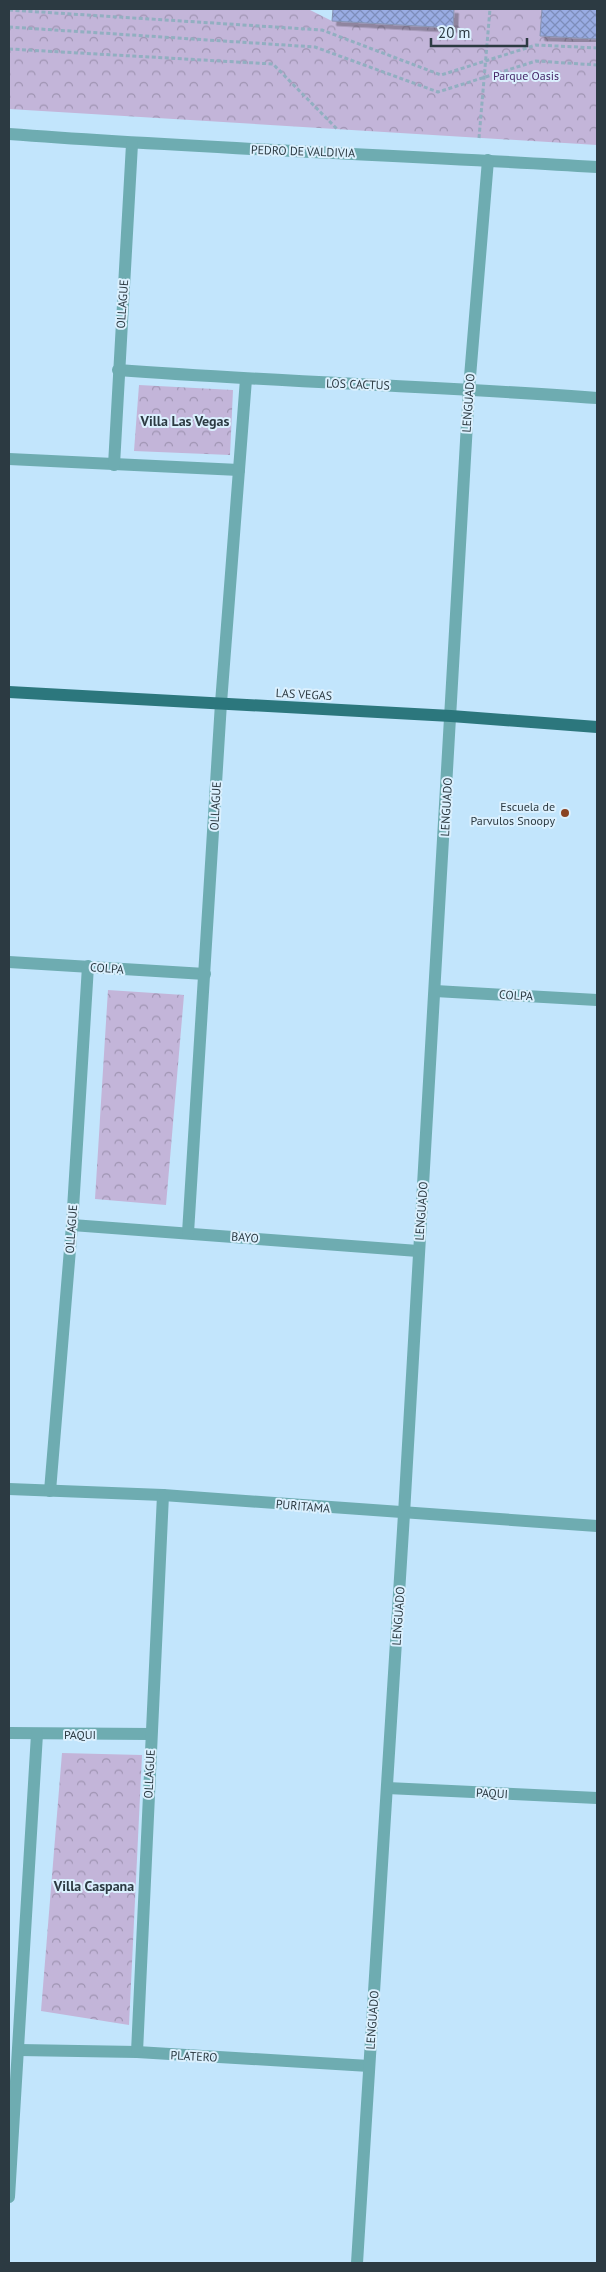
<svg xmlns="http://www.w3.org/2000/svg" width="606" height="2272" font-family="'PT Sans',sans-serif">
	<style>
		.forest { fill: url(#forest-crowns) }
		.building { fill: url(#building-cross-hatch); stroke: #8792b1; filter: url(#shadow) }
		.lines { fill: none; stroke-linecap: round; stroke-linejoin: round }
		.path { stroke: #92afc1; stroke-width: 3; stroke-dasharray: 4 2.5; stroke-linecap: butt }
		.minor { stroke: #6eacb1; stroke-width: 12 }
		.major { stroke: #2c777d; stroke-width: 12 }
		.poi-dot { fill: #8a4322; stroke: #dbf0fe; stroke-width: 2 }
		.labels { text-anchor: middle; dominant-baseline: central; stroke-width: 4; stroke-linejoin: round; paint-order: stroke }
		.park-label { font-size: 12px; fill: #472769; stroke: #dbf0fe }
		.street-label { font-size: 12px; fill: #2c3a42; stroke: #dbf0fe }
		.poi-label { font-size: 12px; fill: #2c3a42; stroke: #dbf0fe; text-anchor: end }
		.neighbourhood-label { font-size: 14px; font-weight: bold; fill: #2c3a42; stroke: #dbf0fe }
	</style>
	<defs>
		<pattern id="forest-crowns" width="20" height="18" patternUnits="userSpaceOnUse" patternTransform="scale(1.25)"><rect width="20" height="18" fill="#c3b5d9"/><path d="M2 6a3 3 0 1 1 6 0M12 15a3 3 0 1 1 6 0" fill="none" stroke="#9f94b2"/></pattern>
		<pattern id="building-cross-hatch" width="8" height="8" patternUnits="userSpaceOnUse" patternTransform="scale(1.25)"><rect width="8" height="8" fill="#99ace3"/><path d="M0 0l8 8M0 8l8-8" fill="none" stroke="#7d8dba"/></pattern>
		<filter id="shadow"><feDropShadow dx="4.5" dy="4.5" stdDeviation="0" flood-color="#0004"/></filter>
	</defs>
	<rect width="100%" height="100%" fill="#c2e5fc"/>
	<!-- forest -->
	<g class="forest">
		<polygon points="9,9 308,9 332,21 453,28 454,9 597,9 597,145 9,109"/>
		<polygon points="139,385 233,390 230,455 134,451"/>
		<polygon points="108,990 184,995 166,1205 95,1199"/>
		<polygon points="62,1753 142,1755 129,2025 41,2011"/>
	</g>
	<!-- building -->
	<g class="building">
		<polygon points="333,9 454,9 453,28 332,21"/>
		<polygon points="542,9 597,9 597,39 540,36"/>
	</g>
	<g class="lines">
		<!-- path -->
		<g class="path">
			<polyline points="9,10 322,30 441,75 536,45 597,48"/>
			<polyline points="9,27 315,47 438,92 536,61 597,65"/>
			<polyline points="9,49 273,64 338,130"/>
			<polyline points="479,138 490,9"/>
		</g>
		<!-- minor -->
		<g class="minor">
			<path d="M9 134C205 149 401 155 597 167"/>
			<path d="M118 370C278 382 438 386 597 398"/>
			<polyline points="9,459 239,470"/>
			<polyline points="114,465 132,144"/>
			<polyline points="9,962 205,974"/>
			<polyline points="435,991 597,1000"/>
			<polyline points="72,1225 418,1251"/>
			<polyline points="188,1233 221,703 246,379"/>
			<polyline points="9,1489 163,1495 597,1526"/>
			<polyline points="50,1491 72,1225 88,966"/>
			<polyline points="9,1733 151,1734"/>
			<polyline points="387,1788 597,1798"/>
			<polyline points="19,2050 137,2052 369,2066"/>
			<polyline points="137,2052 163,1495"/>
			<polyline points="9,2197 37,1734"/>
			<polyline points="357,2263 404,1514 469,389 488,160"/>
		</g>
		<!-- major -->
		<polyline class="major" points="9,692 451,716 597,727"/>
	</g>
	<!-- markers -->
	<circle class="poi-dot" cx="565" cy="813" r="5"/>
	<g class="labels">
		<!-- park labels -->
		<g class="park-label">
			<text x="526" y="75">Parque Oasis</text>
		</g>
		<!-- street labels -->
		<g class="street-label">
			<text transform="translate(303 151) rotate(2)">PEDRO DE VALDIVIA</text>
			<text transform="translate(122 304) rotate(-86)">OLLAGUE</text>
			<text transform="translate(358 384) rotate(2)">LOS CACTUS</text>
			<text transform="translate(468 403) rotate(-86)">LENGUADO</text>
			<text transform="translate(304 694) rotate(3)">LAS VEGAS</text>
			<text transform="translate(215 806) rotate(-87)">OLLAGUE</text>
			<text transform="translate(446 807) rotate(-87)">LENGUADO</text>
			<text transform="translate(107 968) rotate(4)">COLPA</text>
			<text transform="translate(516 995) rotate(3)">COLPA</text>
			<text transform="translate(421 1211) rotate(-86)">LENGUADO</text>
			<text transform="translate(71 1229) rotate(-86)">OLLAGUE</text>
			<text transform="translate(245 1237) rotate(4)">BAYO</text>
			<text transform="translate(303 1506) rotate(5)">PURITAMA</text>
			<text transform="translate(398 1616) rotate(-86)">LENGUADO</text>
			<text x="80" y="1734">PAQUI</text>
			<text transform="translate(149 1774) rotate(-87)">OLLAGUE</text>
			<text transform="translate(492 1793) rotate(3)">PAQUI</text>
			<text transform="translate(372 2020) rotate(-86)">LENGUADO</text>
			<text transform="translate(194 2056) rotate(3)">PLATERO</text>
		</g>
		<!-- poi labels -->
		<g class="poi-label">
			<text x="555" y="806">Escuela de<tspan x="555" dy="14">Parvulos Snoopy</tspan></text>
		</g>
		<!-- neighbourhood labels -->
		<g class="neighbourhood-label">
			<text x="185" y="421">Villa Las Vegas</text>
			<text x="94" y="1886">Villa Caspana</text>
		</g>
	</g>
	<!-- border -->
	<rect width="606" height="2272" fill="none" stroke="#2c3a42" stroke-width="20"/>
	<!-- scale -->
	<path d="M431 38v8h96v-8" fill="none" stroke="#2c3a42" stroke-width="2.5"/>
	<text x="438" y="38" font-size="15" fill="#2c3a42" stroke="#dbf0fe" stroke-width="4" paint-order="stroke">20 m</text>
</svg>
